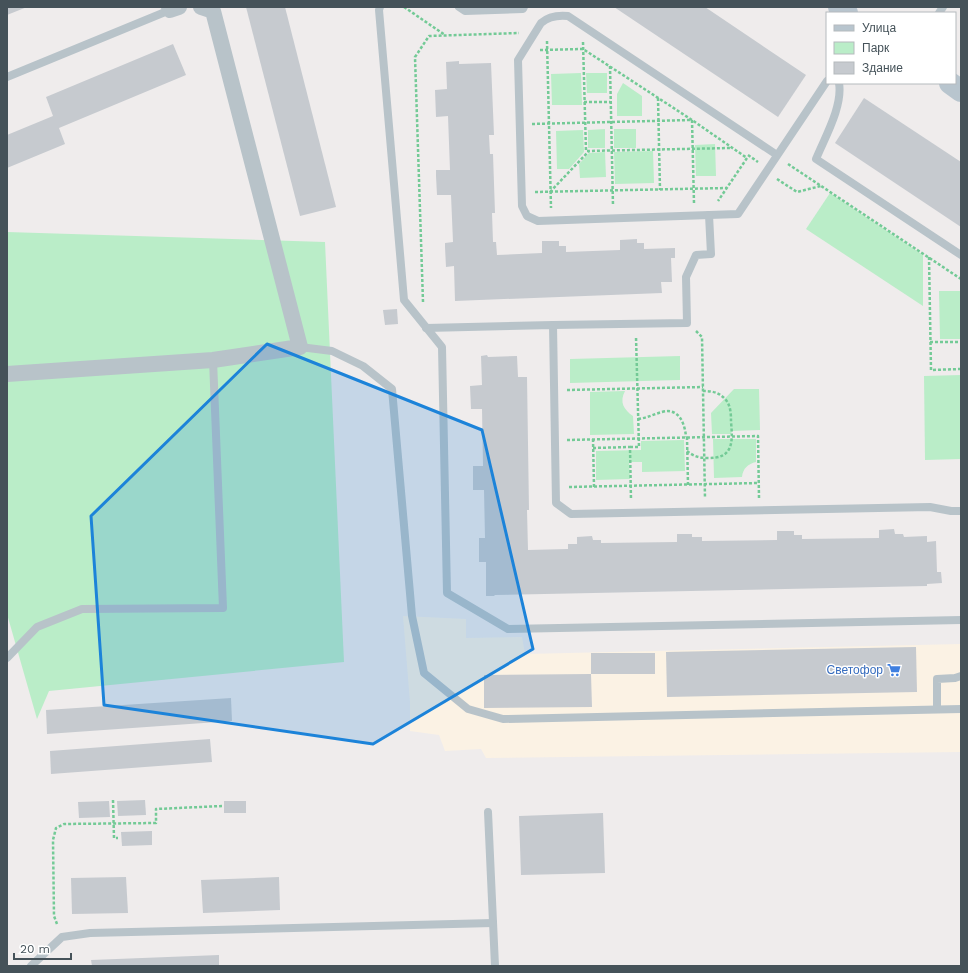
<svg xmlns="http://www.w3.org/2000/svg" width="968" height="973" font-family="'Work Sans',sans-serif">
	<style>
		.commercial { fill: #fbf2e4 }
		.green { fill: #baedc8 }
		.building { fill: #c6cacf }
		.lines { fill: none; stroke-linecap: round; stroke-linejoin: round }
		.path { stroke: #73ca96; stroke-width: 2.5; stroke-dasharray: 3 2; stroke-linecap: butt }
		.lane { stroke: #b8c3c9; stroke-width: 8 }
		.street { stroke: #b8c3c9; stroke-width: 16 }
		.secondary { stroke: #b8c5ce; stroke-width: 22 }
		.marked { fill: #1c83d9; fill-opacity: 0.2; stroke: #1c83d9; stroke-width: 3; stroke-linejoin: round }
		.labels { text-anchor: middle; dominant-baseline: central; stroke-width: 3; stroke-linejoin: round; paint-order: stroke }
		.shop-label { font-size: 12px; fill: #366cbe; stroke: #fff; text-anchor: end }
	</style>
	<rect width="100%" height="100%" fill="#efecec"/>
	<!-- commercial -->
	<polygon class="commercial" points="403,616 466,619 466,638 522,637 525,654 961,644 961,752 486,758 481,749 445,751 439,735 410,731 410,702"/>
	<!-- green -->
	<g class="green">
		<polygon points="581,73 582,105 552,105 551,74"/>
		<polygon points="586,73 607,73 607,93 587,93"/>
		<polygon points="623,83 642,96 642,116 617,116 617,94"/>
		<polygon points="605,129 605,148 588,148 588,130"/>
		<rect x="614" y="129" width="22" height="19"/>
		<polygon points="583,130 584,152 569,169 557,169 556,131"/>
		<polygon points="715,144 716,176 696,176 695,145"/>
		<polygon points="653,151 654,183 615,184 614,152"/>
		<polygon points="605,152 606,177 580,178 579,164 589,153"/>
		<polygon points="830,193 923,255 923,306 806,229"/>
		<polygon points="7,232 325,242 344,662 49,691 37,719 7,614"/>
		<polygon points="939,291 961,291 961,339 940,339"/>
		<polygon points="680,356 680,380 570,383 570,359"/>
		<polygon points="961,375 961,459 925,460 924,376"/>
		<polygon points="734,389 759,389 760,430 732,431 731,434 712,434 711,413"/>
		<path d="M625 391C619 402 624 410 633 416L634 434 590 435V392Z"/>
		<path d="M713 439H756V462C748 464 743 468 742 477L714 478Z"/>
		<polygon points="684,440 685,471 642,472 642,462 629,462 630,479 596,480 596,451 641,450 641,441"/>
	</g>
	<!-- building -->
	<g class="building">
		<polygon points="7,7 27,7 7,15"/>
		<polygon points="246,7 285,7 336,207 300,216"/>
		<polygon points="614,7 705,7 806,75 778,117"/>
		<polygon points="173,44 186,75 59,128 65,144 7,168 7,135 53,116 46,97"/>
		<polygon points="459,61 459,64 491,63 494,135 489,135 490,154 493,154 495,213 492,213 493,242 496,242 497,255 542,253 542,241 559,241 559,246 566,246 566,252 620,250 620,240 637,239 637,243 644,243 644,249 675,248 675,258 671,258 672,282 661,282 662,293 455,301 454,266 446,267 445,247 445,243 453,242 451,195 437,195 436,176 436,170 450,170 448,116 436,117 435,90 447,89 446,62"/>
		<polygon points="864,98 961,162 961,227 835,143"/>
		<polygon points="397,309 398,324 385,325 383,310"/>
		<polygon points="487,355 488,357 517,356 518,377 527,377 529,510 527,510 528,550 568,549 568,544 577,544 577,537 592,536 593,540 601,540 601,543 677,542 677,534 692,534 692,537 702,537 702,541 777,540 777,531 794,531 794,535 802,535 802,539 879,538 879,530 894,529 895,534 903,534 904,537 927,536 927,542 936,541 937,572 941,572 942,583 927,584 927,586 495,595 494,596 486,596 486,562 479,562 479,538 485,538 484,490 473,490 473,466 483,466 482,409 471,409 470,386 482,385 481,356"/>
		<polygon points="916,647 917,692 667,697 666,652"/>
		<polygon points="591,653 655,653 655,674 591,674 592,707 484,708 484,675 591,674"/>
		<polygon points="231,698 232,721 47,734 46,710"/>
		<polygon points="210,739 212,762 51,774 50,751"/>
		<polygon points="145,800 146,815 118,816 117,801"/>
		<polygon points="109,801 110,817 79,818 78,802"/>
		<rect x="224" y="801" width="22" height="12"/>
		<polygon points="603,813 605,873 521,875 519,816"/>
		<polygon points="152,831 152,845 122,846 121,832"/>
		<polygon points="126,877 128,913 72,914 71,878"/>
		<polygon points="279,877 280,910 203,913 201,880"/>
		<polygon points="219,955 219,966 92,966 91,960"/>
	</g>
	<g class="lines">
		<!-- path -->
		<g class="path">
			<polyline points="404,7 445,35"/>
			<polyline points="547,41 551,208"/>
			<polyline points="583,42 586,151 730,148"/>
			<polyline points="540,50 583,49 692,120 747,158 718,201"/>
			<polyline points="610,66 613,206"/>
			<polyline points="658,98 660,190"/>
			<polyline points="584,102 610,102"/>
			<polyline points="692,120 694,203"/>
			<polyline points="532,124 691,120"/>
			<polyline points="748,155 758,162"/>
			<polyline points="788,164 961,279"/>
			<polyline points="777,179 797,192 821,186"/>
			<polyline points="535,192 726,188"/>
			<polyline points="550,192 589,151"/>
			<polyline points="929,257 931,370 961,369"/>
			<polyline points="423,302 415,57 429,36 519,33"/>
			<polyline points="696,331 702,337 705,498"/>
			<polyline points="930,342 961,342"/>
			<polyline points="567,390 703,387"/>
			<path d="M638 419C647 418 654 414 662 412 679 407 685 424 686 437"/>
			<polyline points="687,437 688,485"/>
			<polyline points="593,439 594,487"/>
			<polyline points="567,440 758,436 759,498"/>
			<polyline points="630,447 639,447 636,337"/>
			<polyline points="593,448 630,447 631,500"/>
			<path d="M687 451C693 456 699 458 707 458 733 459 733 443 731 422 731 415 731 405 725 399 719 392 711 391 703 391"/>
			<polyline points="569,487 759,483"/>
			<polyline points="113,800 114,838 118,838"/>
			<polyline points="57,924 54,916 53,840 56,828 64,824 156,823 156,809 222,806"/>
		</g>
		<!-- lane -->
		<g class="lane">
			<polyline points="380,7 379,10 404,300 442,347 447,593 508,629 961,620"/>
			<polyline points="459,7 465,11 523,9 524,7"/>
			<polyline points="939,13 943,7"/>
			<polyline points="7,77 170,10"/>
			<path d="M839 83C843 106 825 137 816 159L961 255"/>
			<path d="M777 155 568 16C558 15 549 16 541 23L518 60 522 206 527 216 538 221 738 214 827 81"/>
			<polyline points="553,325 687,323 686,277 696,255 711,254 709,215"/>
			<polyline points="426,328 553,325 556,503 571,514 930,507 951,511 961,511"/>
			<polyline points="300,347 332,351 363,366 392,389 412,616 424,673 468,709 503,719 961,709"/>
			<polyline points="7,658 37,627 82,609 223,608 213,360"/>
			<polyline points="937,709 937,679 955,678 961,676"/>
			<polyline points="488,812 495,966"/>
			<polyline points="31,966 62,937 90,933 493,923"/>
		</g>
		<!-- street -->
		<g class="street">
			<polyline points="169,7 170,10 179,7"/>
			<polyline points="7,374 213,360 300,347 213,11 201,7"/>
		</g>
		<!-- secondary -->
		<g class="secondary">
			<polyline points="839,7 847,13"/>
			<polyline points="950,83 961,91"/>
		</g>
	</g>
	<!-- marked area -->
	<path class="marked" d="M267 344 482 430 533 649 373 744 104 705 91 516Z"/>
	<!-- icons -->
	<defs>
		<g id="supermarket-bare" transform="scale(1.08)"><path d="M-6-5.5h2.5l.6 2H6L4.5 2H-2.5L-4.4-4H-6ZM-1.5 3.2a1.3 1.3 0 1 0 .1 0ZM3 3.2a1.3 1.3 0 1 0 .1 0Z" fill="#3f7fe0" stroke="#fff" stroke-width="2.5" paint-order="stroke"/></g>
	</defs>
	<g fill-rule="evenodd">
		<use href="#supermarket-bare" x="894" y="670"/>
	</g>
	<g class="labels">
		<!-- shop labels -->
		<g class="shop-label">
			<text x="883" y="670">Светофор</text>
		</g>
	</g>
	<!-- border -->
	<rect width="968" height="973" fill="none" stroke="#455259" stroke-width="16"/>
	<!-- legend -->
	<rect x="826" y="12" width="130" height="72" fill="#ffffff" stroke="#b5babd"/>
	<rect x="834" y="25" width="20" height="6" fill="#b8c5ce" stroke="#b5babd"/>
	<text x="862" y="32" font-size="12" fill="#455259">Улица</text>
	<rect x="834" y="42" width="20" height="12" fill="#baedc8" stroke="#b5babd"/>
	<text x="862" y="52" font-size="12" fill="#455259">Парк</text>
	<rect x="834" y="62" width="20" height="12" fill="#c6cacf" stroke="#b5babd"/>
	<text x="862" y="72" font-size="12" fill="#455259">Здание</text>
	<!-- scale -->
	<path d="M14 953v6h57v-6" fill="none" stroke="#455259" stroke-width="2"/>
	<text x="20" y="953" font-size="12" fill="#455259" stroke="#ffffff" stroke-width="3" paint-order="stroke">20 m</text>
</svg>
